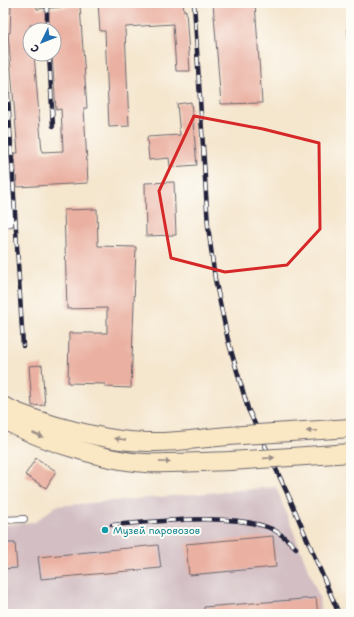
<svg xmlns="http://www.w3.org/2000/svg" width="354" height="617" font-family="'Shantell Sans',sans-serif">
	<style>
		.industrial { fill: #d2bec3 }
		.building { fill: #eab0a1; fill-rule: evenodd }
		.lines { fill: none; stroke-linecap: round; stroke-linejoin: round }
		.lane-casing { stroke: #6c676e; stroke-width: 8 }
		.street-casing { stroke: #6c676e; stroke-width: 15 }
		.secondary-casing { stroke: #6c676e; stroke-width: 20 }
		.lane { stroke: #fff; stroke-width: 6 }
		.street { stroke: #fff; stroke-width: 13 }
		.secondary { stroke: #fae7c3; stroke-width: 18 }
		.rail-casing { stroke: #22223b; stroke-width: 4.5 }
		.rail { stroke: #fdfcf7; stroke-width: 3; stroke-dasharray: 9; stroke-linecap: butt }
		.secondary-bridge-casing { stroke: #6c676e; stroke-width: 20; stroke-linecap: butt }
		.secondary-bridge { stroke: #fae7c3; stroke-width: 18 }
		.oneway { fill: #998e86 }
		.marked { fill: none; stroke: #d62828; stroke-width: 3; stroke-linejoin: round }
		.culture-dot { fill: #0f9aa8; stroke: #fdfcf7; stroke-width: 1.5 }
		.labels { text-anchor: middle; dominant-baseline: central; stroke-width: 4; stroke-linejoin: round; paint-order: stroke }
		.culture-label { font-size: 10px; fill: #0d838f; stroke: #fdfcf7; text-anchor: start }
	</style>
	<rect width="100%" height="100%" fill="#fdfcf7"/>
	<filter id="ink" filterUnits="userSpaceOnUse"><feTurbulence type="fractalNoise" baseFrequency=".025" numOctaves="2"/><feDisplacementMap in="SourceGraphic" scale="8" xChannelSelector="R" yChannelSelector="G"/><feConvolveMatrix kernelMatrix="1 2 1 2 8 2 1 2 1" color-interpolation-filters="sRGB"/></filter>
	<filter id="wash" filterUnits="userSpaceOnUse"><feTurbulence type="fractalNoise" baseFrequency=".012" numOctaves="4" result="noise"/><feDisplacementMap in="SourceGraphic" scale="16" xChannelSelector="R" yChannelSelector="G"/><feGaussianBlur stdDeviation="0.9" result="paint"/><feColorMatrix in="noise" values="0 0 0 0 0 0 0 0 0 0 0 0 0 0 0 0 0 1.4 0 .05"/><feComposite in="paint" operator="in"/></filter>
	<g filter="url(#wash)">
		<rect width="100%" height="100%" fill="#f5e6ce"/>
		<!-- industrial -->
		<polygon class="industrial" points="276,487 319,597 321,614 3,614 3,525 35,522 56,506"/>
		<g id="blocks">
			<!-- building -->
			<g class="building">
				<path d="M11 3H37V9L80 6 87 108H84L88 183 17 187 15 153H18L8 33H10ZM30 25 51 26V30H54V54H52L56 110 61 109 63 151 42 152 34 54H30Z"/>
				<polygon points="98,3 183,3 184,11 186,10 190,71 176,71 173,24 126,27 125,29 129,126 109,127 105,31 100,31"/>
				<polygon points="213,3 255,3 262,103 221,104"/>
				<polygon points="191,102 197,165 170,167 169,158 149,160 147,137 180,135 177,104"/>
				<polygon points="174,182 176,235 146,236 145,183"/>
				<polygon points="97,209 98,246 136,247 131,388 105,387 105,384 68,383 69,333 107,333 107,308 67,309 64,210"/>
				<polygon points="42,365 45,405 32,406 29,366"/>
				<polygon points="36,458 56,471 46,488 25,475"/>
				<polygon points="273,536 276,567 189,575 186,544"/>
				<polygon points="3,543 15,543 17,568 3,569"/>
				<polygon points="158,545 161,568 41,579 38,557"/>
				<polygon points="316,598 318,614 204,614 204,607"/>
			</g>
		</g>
	</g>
	<g filter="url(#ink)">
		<use href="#blocks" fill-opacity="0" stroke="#6c676e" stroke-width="1"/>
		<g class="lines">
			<!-- lane casing -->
			<g class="lane-casing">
				<polyline id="lane" points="3,520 24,519"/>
			</g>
			<!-- street casing -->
			<g class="street-casing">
				<polyline id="street" points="3,123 9,220 3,220"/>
			</g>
			<!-- secondary casing -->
			<g class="secondary-casing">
				<g id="secondary">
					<path d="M3 406C40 424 108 442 149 442 175 443 202 438 228 436"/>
					<path d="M3 419C36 439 106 461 145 463 173 464 202 462 230 461"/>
				</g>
			</g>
			<!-- lane -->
			<use href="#lane" class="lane"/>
			<!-- street -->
			<use href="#street" class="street"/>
			<!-- secondary -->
			<use href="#secondary" class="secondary"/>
			<!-- rail casing -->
			<g class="rail-casing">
				<g id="rail">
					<polyline points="5,3 4,29 23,346"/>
					<polyline points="47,3 47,30"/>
					<polyline points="194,3 208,226 215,279 228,340 248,409 290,499 339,614"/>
					<polyline points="348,3 351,52"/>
					<polyline points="49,54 53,126"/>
					<path d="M112 525C156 522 232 512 272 529 281 533 289 541 296 548"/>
				</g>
			</g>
			<!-- rail -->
			<use href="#rail" class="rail"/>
			<!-- secondary-bridge casing -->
			<g class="secondary-bridge-casing">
				<g id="secondary-bridge">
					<polyline points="228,436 351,428"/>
					<polyline points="230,461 351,453"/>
				</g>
			</g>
			<!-- secondary-bridge -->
			<use href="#secondary-bridge" class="secondary-bridge"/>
		</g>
		<!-- one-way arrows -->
		<defs><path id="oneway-solid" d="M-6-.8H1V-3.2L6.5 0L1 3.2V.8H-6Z"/></defs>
		<g class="oneway">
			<use href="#oneway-solid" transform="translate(312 431) rotate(177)"/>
			<use href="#oneway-solid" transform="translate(38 435) rotate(23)"/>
			<use href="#oneway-solid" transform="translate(120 439) rotate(-172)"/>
			<use href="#oneway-solid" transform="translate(269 458) rotate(-4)"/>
			<use href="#oneway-solid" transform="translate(165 462) rotate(-1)"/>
		</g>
	</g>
	<!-- marked area -->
	<path class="marked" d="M194 116 263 129 319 143 320 229 287 265 225 272 171 258 159 191Z"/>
	<!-- markers -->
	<circle class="culture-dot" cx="105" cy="530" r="4"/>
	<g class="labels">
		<!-- culture labels -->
		<g class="culture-label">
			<text x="113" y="530">Музей паровозов</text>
		</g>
	</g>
	<!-- margin -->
	<rect width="354" height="617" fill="none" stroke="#fdfcf7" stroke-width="16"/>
	<!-- north arrow -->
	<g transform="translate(42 42) rotate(227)"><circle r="19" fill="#fdfcf7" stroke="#a5a5ac"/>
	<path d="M0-3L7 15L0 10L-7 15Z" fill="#1f6fb2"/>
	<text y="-6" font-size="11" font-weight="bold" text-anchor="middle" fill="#22223b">С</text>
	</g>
</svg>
